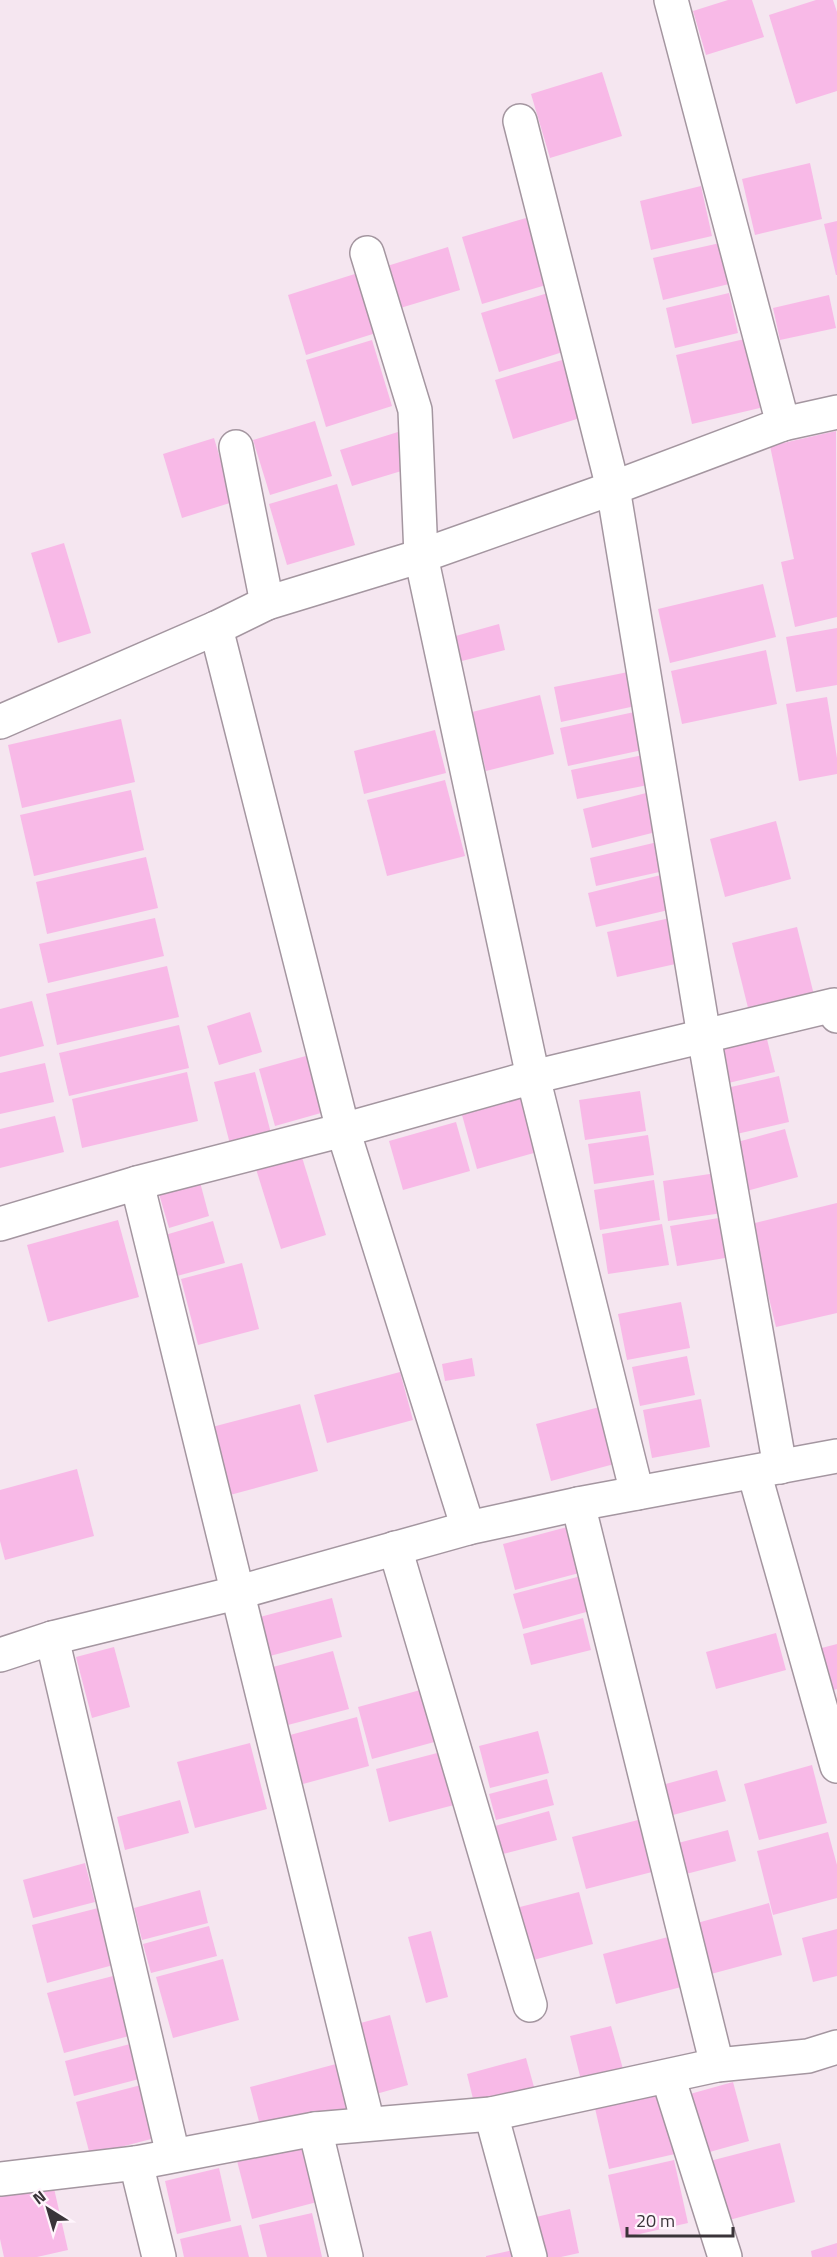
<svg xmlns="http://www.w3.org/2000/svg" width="837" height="2257" font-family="'Titillium Web',sans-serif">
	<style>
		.building { fill: #f8b9e7 }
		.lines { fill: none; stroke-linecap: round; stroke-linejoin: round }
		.street-casing { stroke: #a496a0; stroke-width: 36 }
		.street { stroke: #fff; stroke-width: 33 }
	</style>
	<rect width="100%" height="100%" fill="#f5e6f0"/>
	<!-- building -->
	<g class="building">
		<polygon points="728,0 752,0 764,37 706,55 693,11"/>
		<polygon points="816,0 833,0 837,12 837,91 796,104 769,15"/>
		<polygon points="602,72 622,136 550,158 531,94"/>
		<polygon points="810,163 822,219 755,235 742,179"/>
		<polygon points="701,186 712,236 651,250 640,201"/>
		<polygon points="526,218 546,285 482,304 462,237"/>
		<polygon points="837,221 837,275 836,275 824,224"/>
		<polygon points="720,243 729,284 663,300 653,258"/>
		<polygon points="448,247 460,290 397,309 384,267"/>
		<polygon points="358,273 376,333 306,355 288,295"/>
		<polygon points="548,293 566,351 499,372 481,313"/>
		<polygon points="729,293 738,333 675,348 666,308"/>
		<polygon points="829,295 836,328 780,340 773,308"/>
		<polygon points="753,337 768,406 692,424 676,355"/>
		<polygon points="372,340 392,406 326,427 306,360"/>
		<polygon points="562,360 580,418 513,439 495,380"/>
		<polygon points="315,421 332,476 270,495 253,440"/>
		<polygon points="836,431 837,617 795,627 781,562 794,559 770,446"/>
		<polygon points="398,432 408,469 352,486 340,450"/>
		<polygon points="214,438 233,502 182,518 163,454"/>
		<polygon points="337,484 355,545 287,565 269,504"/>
		<polygon points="64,543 91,633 58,643 31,553"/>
		<polygon points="763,584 776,637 670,663 658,609"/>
		<polygon points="499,624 505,650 458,662 452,637"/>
		<polygon points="837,628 837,685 796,692 786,637"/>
		<polygon points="766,650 777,704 682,724 671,671"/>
		<polygon points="633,671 640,705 561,722 554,687"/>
		<polygon points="540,695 554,754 486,771 472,712"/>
		<polygon points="827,697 837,758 837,774 799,781 786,704"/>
		<polygon points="639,711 647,749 568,766 560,728"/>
		<polygon points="121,719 135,782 22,808 8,745"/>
		<polygon points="435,730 446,773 364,794 354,751"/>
		<polygon points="648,754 653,784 577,799 571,770"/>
		<polygon points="445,780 465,856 387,876 367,800"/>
		<polygon points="131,790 144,850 34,876 20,815"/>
		<polygon points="658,790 668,829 592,848 583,809"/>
		<polygon points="776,821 791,879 725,897 710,839"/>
		<polygon points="666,840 673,869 596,886 590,858"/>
		<polygon points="146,857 158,908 47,934 36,882"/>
		<polygon points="669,873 677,908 596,927 588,893"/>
		<polygon points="679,916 689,961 617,977 607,932"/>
		<polygon points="155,918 164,956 48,983 39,944"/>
		<polygon points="797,927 815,999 750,1016 732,943"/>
		<polygon points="167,966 179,1017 57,1045 46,994"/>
		<polygon points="32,1001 44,1046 0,1057 0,1009"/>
		<polygon points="250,1012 262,1052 219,1065 207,1026"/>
		<polygon points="179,1025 189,1068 69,1096 59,1053"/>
		<polygon points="766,1035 775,1072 720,1085 711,1049"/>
		<polygon points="313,1054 328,1111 275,1126 259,1069"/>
		<polygon points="45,1063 54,1102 0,1114 0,1073"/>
		<polygon points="187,1072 198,1121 82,1148 72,1099"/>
		<polygon points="255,1072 272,1137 231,1148 214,1082"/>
		<polygon points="779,1076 789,1122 732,1135 722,1089"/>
		<polygon points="640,1091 646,1131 585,1140 579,1100"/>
		<polygon points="533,1095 548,1149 477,1169 462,1115"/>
		<polygon points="55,1116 64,1152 0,1168 0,1129"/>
		<polygon points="456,1122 470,1171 403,1190 389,1141"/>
		<polygon points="785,1129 798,1177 743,1192 730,1144"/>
		<polygon points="648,1135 654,1175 594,1184 588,1144"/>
		<polygon points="301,1154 326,1235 281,1249 256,1169"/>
		<polygon points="723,1172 729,1212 668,1221 663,1181"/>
		<polygon points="654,1180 660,1220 600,1230 594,1190"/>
		<polygon points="200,1182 209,1216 169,1228 159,1194"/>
		<polygon points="837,1203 837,1313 776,1327 751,1224"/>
		<polygon points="731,1216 737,1256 677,1266 670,1226"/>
		<polygon points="118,1220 139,1297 48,1322 27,1245"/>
		<polygon points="213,1221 225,1263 177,1276 165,1235"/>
		<polygon points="662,1224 669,1265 608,1274 602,1234"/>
		<polygon points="242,1263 259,1329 198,1345 181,1279"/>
		<polygon points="681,1302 690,1348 627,1360 618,1314"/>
		<polygon points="687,1356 695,1395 640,1406 632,1367"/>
		<polygon points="472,1358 475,1376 445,1381 442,1364"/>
		<polygon points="400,1372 413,1420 327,1443 314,1395"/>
		<polygon points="701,1399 710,1447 652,1458 643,1410"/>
		<polygon points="300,1404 318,1471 230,1495 212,1427"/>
		<polygon points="603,1406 618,1463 551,1481 536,1424"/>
		<polygon points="77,1469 94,1536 5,1560 0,1541 0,1490"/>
		<polygon points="571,1526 583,1572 515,1590 503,1544"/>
		<polygon points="581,1576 590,1611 523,1629 513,1594"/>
		<polygon points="332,1598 342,1637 266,1657 256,1618"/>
		<polygon points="583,1618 591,1650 531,1665 523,1634"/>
		<polygon points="776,1633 786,1670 716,1689 706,1652"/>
		<polygon points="837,1644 837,1689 825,1693 814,1650"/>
		<polygon points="114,1647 130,1707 92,1718 76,1657"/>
		<polygon points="333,1651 349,1709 284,1726 269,1668"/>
		<polygon points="424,1689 438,1741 372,1759 358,1707"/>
		<polygon points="357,1717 369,1766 303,1784 290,1735"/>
		<polygon points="538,1731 549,1773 490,1788 479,1746"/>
		<polygon points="250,1743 267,1809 195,1828 177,1762"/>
		<polygon points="441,1752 454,1805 389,1822 376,1769"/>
		<polygon points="812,1765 827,1823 759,1840 744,1784"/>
		<polygon points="717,1770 726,1801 669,1816 662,1785"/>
		<polygon points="547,1779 554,1805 496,1820 489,1794"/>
		<polygon points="180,1800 189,1833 125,1850 117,1817"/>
		<polygon points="549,1811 557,1840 495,1856 488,1828"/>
		<polygon points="638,1820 652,1872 586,1889 572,1837"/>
		<polygon points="728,1830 736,1861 686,1874 678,1843"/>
		<polygon points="828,1832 837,1865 837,1898 773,1915 757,1851"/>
		<polygon points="85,1863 95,1902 33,1918 23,1880"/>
		<polygon points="200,1890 208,1923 142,1940 134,1908"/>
		<polygon points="579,1892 593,1944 526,1962 512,1909"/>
		<polygon points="769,1903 782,1955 711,1974 697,1923"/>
		<polygon points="102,1907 117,1964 47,1983 32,1925"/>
		<polygon points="209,1926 217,1956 151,1973 143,1944"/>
		<polygon points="837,1929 837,1976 813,1982 802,1938"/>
		<polygon points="431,1931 448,1997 426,2003 408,1937"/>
		<polygon points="672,1936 685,1986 616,2004 603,1954"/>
		<polygon points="223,1959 239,2020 173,2038 156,1977"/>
		<polygon points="117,1975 133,2035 64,2053 47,1993"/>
		<polygon points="390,2015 408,2085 376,2094 357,2024"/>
		<polygon points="611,2026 623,2069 581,2080 570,2036"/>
		<polygon points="134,2043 143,2078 74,2096 65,2061"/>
		<polygon points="526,2058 534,2087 474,2103 467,2074"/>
		<polygon points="336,2064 348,2111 262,2133 250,2087"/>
		<polygon points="733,2082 749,2141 706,2153 690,2094"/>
		<polygon points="141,2085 155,2138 90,2155 76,2102"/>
		<polygon points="661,2088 675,2154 609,2169 594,2104"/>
		<polygon points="300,2140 317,2202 252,2219 236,2157"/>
		<polygon points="780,2143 795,2202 722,2222 706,2162"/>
		<polygon points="674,2160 688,2223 622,2238 608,2175"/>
		<polygon points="219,2168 231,2221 177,2234 165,2181"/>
		<polygon points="53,2184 68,2250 37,2257 4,2257 0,2239 0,2196"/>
		<polygon points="570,2209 579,2253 561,2257 545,2257 536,2217"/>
		<polygon points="312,2213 322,2257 267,2257 259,2225"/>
		<polygon points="241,2225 249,2257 184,2257 180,2239"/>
		<polygon points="837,2243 837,2257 812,2257 811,2251"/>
		<polygon points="514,2250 516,2257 486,2257 486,2256"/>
	</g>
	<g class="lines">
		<!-- street casing -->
		<g class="street-casing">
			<g id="street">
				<polyline points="671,0 783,424"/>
				<polyline points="520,121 613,488 704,1036 780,1467"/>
				<polyline points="367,253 415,410 421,556 533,1077 637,1493"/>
				<polyline points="236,447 267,603"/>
				<polyline points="216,628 343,1130 468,1528"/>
				<polyline points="0,722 216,628 267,603 421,556 613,488 783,424 837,412"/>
				<polyline points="137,1183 368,2124"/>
				<polyline points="0,1224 137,1183 343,1130 533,1077 834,1005 837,1016"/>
				<polyline points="754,1472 837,1766"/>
				<polyline points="578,1504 717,2065"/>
				<polyline points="395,1548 530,2005"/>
				<polyline points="52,1638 173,2155"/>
				<polyline points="0,1655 52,1638 236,1593 468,1528 578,1504 837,1456"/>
				<polyline points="668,2077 725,2257"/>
				<polyline points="491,2114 530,2257"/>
				<polyline points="315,2129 346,2257"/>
				<polyline points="136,2163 159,2257"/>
				<polyline points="0,2179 136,2163 315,2129 491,2114 717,2065 808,2056 837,2047"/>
			</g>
		</g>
		<!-- street -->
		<use href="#street" class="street"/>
	</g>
	<!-- north arrow -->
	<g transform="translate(48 2209) rotate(323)" stroke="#fff5fc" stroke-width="4.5" paint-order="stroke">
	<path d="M0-4.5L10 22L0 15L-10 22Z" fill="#3a3439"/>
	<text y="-9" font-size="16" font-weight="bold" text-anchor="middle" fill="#3a3439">N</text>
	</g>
	<!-- scale -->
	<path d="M627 2227v9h106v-9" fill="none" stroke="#3a3439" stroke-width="3"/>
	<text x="636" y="2227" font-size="18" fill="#3a3439" stroke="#fff5fc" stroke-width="4.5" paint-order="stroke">20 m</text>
</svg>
